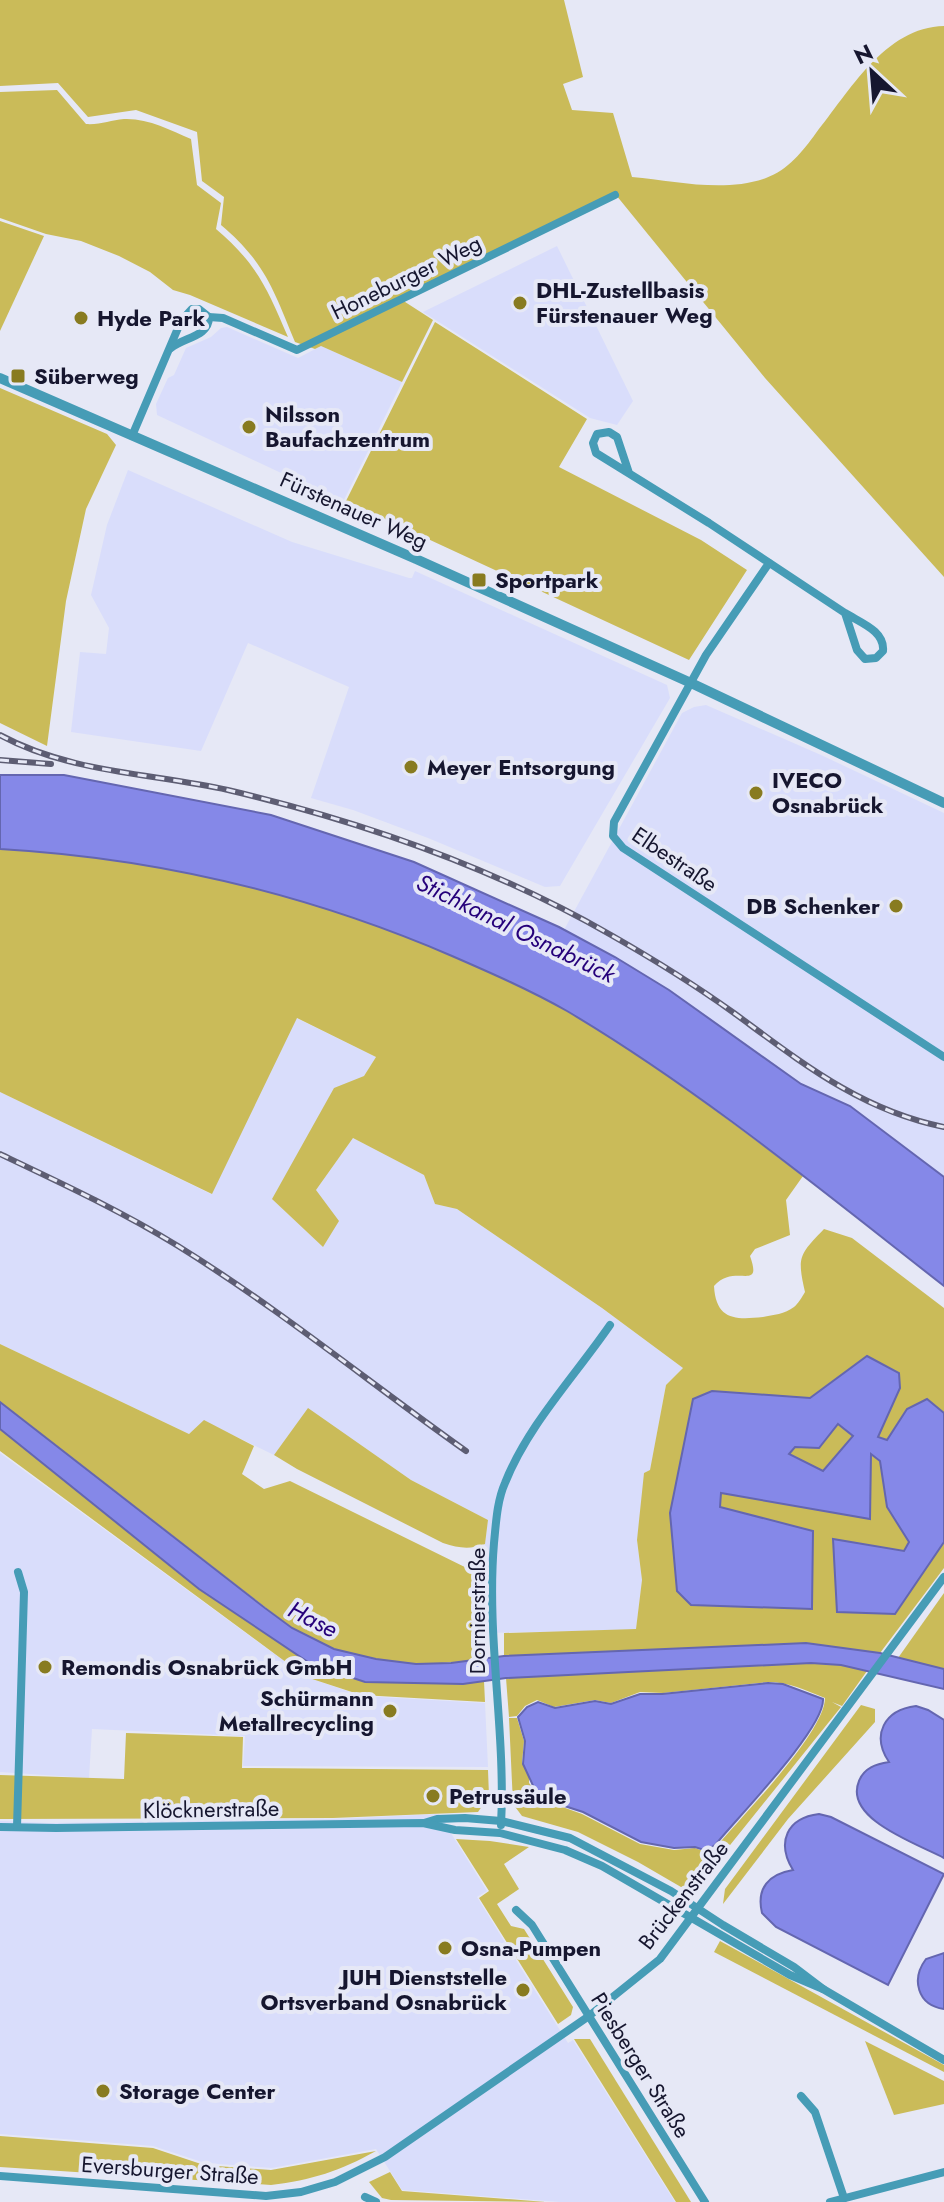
<svg xmlns="http://www.w3.org/2000/svg" width="944" height="2202" font-family="Jost,sans-serif">
	<style>
		.built { fill: #d9ddfb }
		.green { fill: #cabb59 }
		.water { fill: #8588e8; stroke: #6466b0; stroke-width: 2; fill-rule: evenodd }
		.lines { fill: none; stroke-linecap: round; stroke-linejoin: round }
		.minor { stroke: #469cb6; stroke-width: 8 }
		.tertiary { stroke: #469cb6; stroke-width: 10 }
		.rail-casing { stroke: #5d5d73; stroke-width: 6 }
		.rail { stroke: #e6e8f6; stroke-width: 3; stroke-dasharray: 9; stroke-linecap: butt }
		.poi-dot { fill: #887b20; stroke: #e6e8f6; stroke-width: 3 }
		.labels { text-anchor: middle; dominant-baseline: central; stroke-width: 8; stroke-linejoin: round; paint-order: stroke }
		.street-label { font-size: 22px; fill: #16162f; stroke: #e6e8f6 }
		.poi-label { font-size: 22px; font-weight: bold; fill: #16162f; stroke: #e6e8f6; text-anchor: start }
		.water-label { font-size: 24px; font-style: italic; fill: #25007a; stroke: #e6e8f6 }
	</style>
	<rect width="100%" height="100%" fill="#e6e8f6"/>
	<!-- built -->
	<g class="built">
		<polygon points="557,246 633,401 617,425 590,418 423,312"/>
		<polygon points="227,327 298,358 321,346 402,382 343,502 157,415 156,404 168,378 174,375 186,348 211,337 221,328"/>
		<polygon points="128,470 292,542 409,578 412,578 415,571 667,685 670,698 560,886 545,887 428,838 353,810 311,798 349,687 248,643 201,751 71,732 80,652 106,654 109,628 91,595 107,525"/>
		<polygon points="706,705 821,755 944,813 944,1177 850,1106 801,1084 669,990 564,930 682,713 694,707"/>
		<polygon points="296,1018 376,1057 364,1076 334,1089 273,1200 323,1247 316,1190 353,1138 424,1175 435,1204 457,1209 602,1308 683,1368 666,1385 637,1540 642,1580 636,1630 482,1633 481,1575 488,1520 411,1480 308,1409 274,1455 204,1421 189,1434 0,1344 0,1092 211,1194"/>
		<polygon points="0,1453 306,1677 362,1696 485,1703 488,1767 243,1766 245,1736 92,1729 89,1778 0,1772"/>
		<polygon points="439,1814 487,1891 477,1897 514,1957 568,2043 573,2040 675,2202 560,2202 402,2190 376,2149 272,2168 205,2163 153,2146 0,2134 0,1821 49,1823 333,1819"/>
	</g>
	<!-- green -->
	<g class="green">
		<path d="M0 0H564L583 77 563 84 572 110 613 113 632 177C675 181 724 193 766 178 788 170 803 151 816 133 849 92 885 27 944 26V577L765 378 616 195 402 300 433 320 402 382 321 346 315 349 295 342C274 291 265 262 221 225L224 197 202 181 197 132 136 110 88 117 58 83 0 86Z"/>
		<path d="M57 90 86 124C100 125 111 120 124 119 148 118 170 130 191 139L197 185 221 203 216 229C257 264 267 288 288 337L190 295 173 290 150 272 119 256 81 241 46 234 0 218V92Z"/>
		<polygon points="0,221 44,236 0,331"/>
		<polygon points="435,322 587,419 559,467 701,540 747,570 689,660 346,501"/>
		<polygon points="0,388 107,434 116,445 86,509 66,601 47,746 0,723"/>
		<path d="M0 849C193 860 397 914 565 1010 649 1058 726 1118 803 1176L786 1200 790 1235 755 1249 750 1256C763 1293 735 1262 714 1286 716 1320 735 1320 763 1317 773 1315 785 1314 794 1307 798 1304 802 1297 805 1292 797 1257 799 1255 824 1229L852 1238 944 1308V1568L880 1653 806 1643 504 1656V1633L636 1629 642 1580 637 1540 644 1473 650 1470 666 1385 683 1368 602 1308 457 1209 435 1204 424 1175 353 1138 316 1190 339 1221 323 1247 272 1199 334 1088 364 1076 376 1057 297 1018 212 1194 0 1092Z"/>
		<path d="M0 1344 189 1434 204 1420 254 1446 242 1474 264 1489 290 1481 481 1575 483 1659C434 1666 378 1667 332 1648 318 1642 305 1635 292 1628L0 1402Z"/>
		<path d="M308 1408 411 1480 488 1520 485 1544C469 1550 459 1548 443 1543L297 1469 274 1455Z"/>
		<polygon points="0,1429 199,1589 311,1664 463,1684 484,1681 485,1702 361,1695 306,1677 0,1451"/>
		<polygon points="944,1593 944,1669 898,1658"/>
		<path d="M811 1663 841 1665 867 1671 842 1706 832 1702 841 1707 698 1885 681 1887 638 1862 578 1832 522 1816 513 1804 509 1718H517L524 1741 522 1763 529 1774V1783L543 1800 582 1814 640 1844 674 1850 695 1848 708 1853 717 1846C742 1816 825 1732 825 1698 805 1690 789 1682 768 1682L663 1693 640 1692 611 1703 595 1700 554 1707 537 1700 525 1706 517 1716 509 1717 506 1678Z"/>
		<polygon points="861,1705 875,1709 875,1722 788,1819 723,1904 725,1889"/>
		<polygon points="126,1733 243,1737 242,1768 488,1770 489,1796 478,1812 333,1818 0,1819 0,1775 124,1779"/>
		<polygon points="456,1839 490,1841 529,1847 504,1864 519,1889 497,1904 511,1926 524,1929 573,2007 571,2015 558,2024 479,1898 489,1891"/>
		<polygon points="720,1941 944,2065 944,2072 714,1952"/>
		<polygon points="574,2039 590,2039 691,2202 676,2202"/>
		<polygon points="865,2041 944,2081 944,2104 894,2115"/>
		<path d="M0 2136 153 2148 204 2165 271 2170 376 2151C340 2171 312 2180 271 2185L0 2167Z"/>
		<polygon points="390,2172 402,2191 546,2202 391,2200 382,2198 369,2182"/>
	</g>
	<!-- water -->
	<g class="water">
		<path d="M0 775H64L271 815 414 862 559 927 615 957 669 990 801 1084 850 1106 944 1177V1286C821 1190 700 1090 567 1011 530 990 491 973 452 956 308 894 156 858 0 849Z"/>
		<path d="M867 1356 899 1373 900 1388 878 1437 887 1440 907 1409 927 1399 944 1413V1542L895 1614 837 1612 833 1539 904 1551 909 1542 887 1507 880 1461 871 1454 870 1519 721 1493 720 1507 813 1531 812 1609 691 1605 677 1591 670 1513 693 1399 712 1391 810 1398ZM838 1424 853 1436 823 1471 789 1454 795 1447 819 1448Z"/>
		<polygon points="0,1402 265,1608 292,1628 334,1649 376,1659 416,1664 451,1663 504,1656 806,1643 880,1653 944,1669 944,1689 841,1665 811,1663 506,1678 463,1684 365,1682 311,1664 199,1589 0,1429"/>
		<path d="M768 1683 783 1684 823 1699C825 1728 738 1817 716 1844L707 1851 695 1847 674 1848 641 1842 583 1812 543 1799 536 1792 523 1764 525 1741 518 1717 527 1707 538 1702 555 1708 595 1701 611 1704 640 1694H662Z"/>
		<path d="M916 1706 928 1710 944 1720V1858C918 1844 843 1819 859 1781 864 1768 876 1764 889 1762 871 1735 884 1710 916 1706Z"/>
		<path d="M819 1814 831 1817 944 1874 888 1985 776 1927 762 1913C756 1888 769 1874 793 1870 776 1842 787 1818 819 1814Z"/>
		<path d="M944 1953V2009C917 2005 911 1979 926 1959Z"/>
	</g>
	<g class="lines">
		<!-- minor -->
		<g class="minor">
			<path d="M171 348C184 337 209 337 209 317"/>
			<polyline points="132,436 181,321 192,309 199,309 209,317 223,318 297,350 615,195"/>
			<path d="M629 473 617 437 609 432 597 434 593 443 596 453 709 523 845 613 857 650 865 659 876 658 883 651C885 631 861 623 845 613"/>
			<polyline points="769,563 706,655 614,822 613,836 623,848 944,1057"/>
			<polyline points="424,1823 437,1819 465,1818 501,1821 570,1838 671,1891 723,1925 794,1967 823,1989 944,2060"/>
			<path d="M501 1825C506 1731 486 1637 494 1543 496 1523 497 1501 505 1483 528 1425 575 1376 610 1325"/>
			<polyline points="0,1827 56,1828 423,1823 455,1830 500,1833 565,1850 602,1866 790,1975 823,1989"/>
			<polyline points="17,1827 24,1592 18,1572"/>
			<polyline points="516,1910 532,1925 705,2202"/>
			<polyline points="801,2096 815,2112 844,2198"/>
			<polyline points="0,2176 266,2196 301,2192 335,2182 385,2157 589,2016 660,1959 944,1577"/>
			<polyline points="365,2197 376,2202"/>
			<polyline points="830,2202 944,2172"/>
		</g>
		<!-- tertiary -->
		<polyline class="tertiary" points="0,378 416,559 691,683 944,803"/>
		<!-- rail casing -->
		<g class="rail-casing">
			<g id="rail">
				<path d="M0 735C70 773 151 773 228 790 360 821 493 867 611 935 653 959 695 985 734 1013 801 1062 860 1110 944 1127"/>
				<polyline points="0,760 51,764"/>
				<path d="M0 1154C61 1183 121 1211 178 1246 278 1308 370 1383 466 1451"/>
			</g>
		</g>
		<!-- rail -->
		<use href="#rail" class="rail"/>
	</g>
	<!-- markers -->
	<g class="poi-dot">
		<circle cx="520" cy="303" r="8"/>
		<circle cx="81" cy="318" r="8"/>
		<rect x="10" y="368" width="16" height="16" rx="4"/>
		<circle cx="249" cy="427" r="8"/>
		<rect x="471" y="572" width="16" height="16" rx="4"/>
		<circle cx="411" cy="767" r="8"/>
		<circle cx="756" cy="793" r="8"/>
		<circle cx="896" cy="906" r="8"/>
		<circle cx="45" cy="1667" r="8"/>
		<circle cx="390" cy="1711" r="8"/>
		<circle cx="433" cy="1796" r="8"/>
		<circle cx="445" cy="1948" r="8"/>
		<circle cx="523" cy="1990" r="8"/>
		<circle cx="103" cy="2091" r="8"/>
	</g>
	<g class="labels">
		<!-- street labels -->
		<g class="street-label">
			<text transform="translate(406 277) rotate(-26)">Honeburger Weg</text>
			<text transform="translate(354 510) rotate(24)">Fürstenauer Weg</text>
			<text transform="translate(675 859) rotate(34)">Elbestraße</text>
			<text transform="translate(477 1611) rotate(-90)">Dornierstraße</text>
			<text transform="translate(211 1809) rotate(-1)">Klöcknerstraße</text>
			<text transform="translate(683 1895) rotate(-52)">Brückenstraße</text>
			<text transform="translate(641 2065) rotate(58)">Piesberger Straße</text>
			<text transform="translate(170 2170) rotate(4)">Eversburger Straße</text>
		</g>
		<!-- poi labels -->
		<g class="poi-label">
			<text x="536" y="290">DHL-Zustellbasis<tspan x="536" dy="25">Fürstenauer Weg</tspan></text>
			<text x="97" y="318">Hyde Park</text>
			<text x="34" y="376">Süberweg</text>
			<text x="265" y="414">Nilsson<tspan x="265" dy="25">Baufachzentrum</tspan></text>
			<text x="495" y="580">Sportpark</text>
			<text x="427" y="767">Meyer Entsorgung</text>
			<text x="772" y="780">IVECO<tspan x="772" dy="25">Osnabrück</tspan></text>
			<text x="880" y="906" text-anchor="end">DB Schenker</text>
			<text x="61" y="1667">Remondis Osnabrück GmbH</text>
			<text x="374" y="1698" text-anchor="end">Schürmann<tspan x="374" dy="25">Metallrecycling</tspan></text>
			<text x="449" y="1796">Petrussäule</text>
			<text x="461" y="1948">Osna-Pumpen</text>
			<text x="507" y="1977" text-anchor="end">JUH Dienststelle<tspan x="507" dy="25">Ortsverband Osnabrück</tspan></text>
			<text x="119" y="2091">Storage Center</text>
		</g>
		<!-- water labels -->
		<g class="water-label">
			<text transform="translate(516 928) rotate(26)">Stichkanal Osnabrück</text>
			<text transform="translate(313 1619) rotate(27)">Hase</text>
		</g>
	</g>
	<!-- north arrow -->
	<g transform="translate(872 72) rotate(334)" stroke="#e6e8f6" stroke-width="6" paint-order="stroke">
	<path d="M0-6L14 30L0 20L-14 30Z" fill="#16162f"/>
	<text y="-12" font-size="22" font-weight="bold" text-anchor="middle" fill="#16162f">N</text>
	</g>
</svg>
